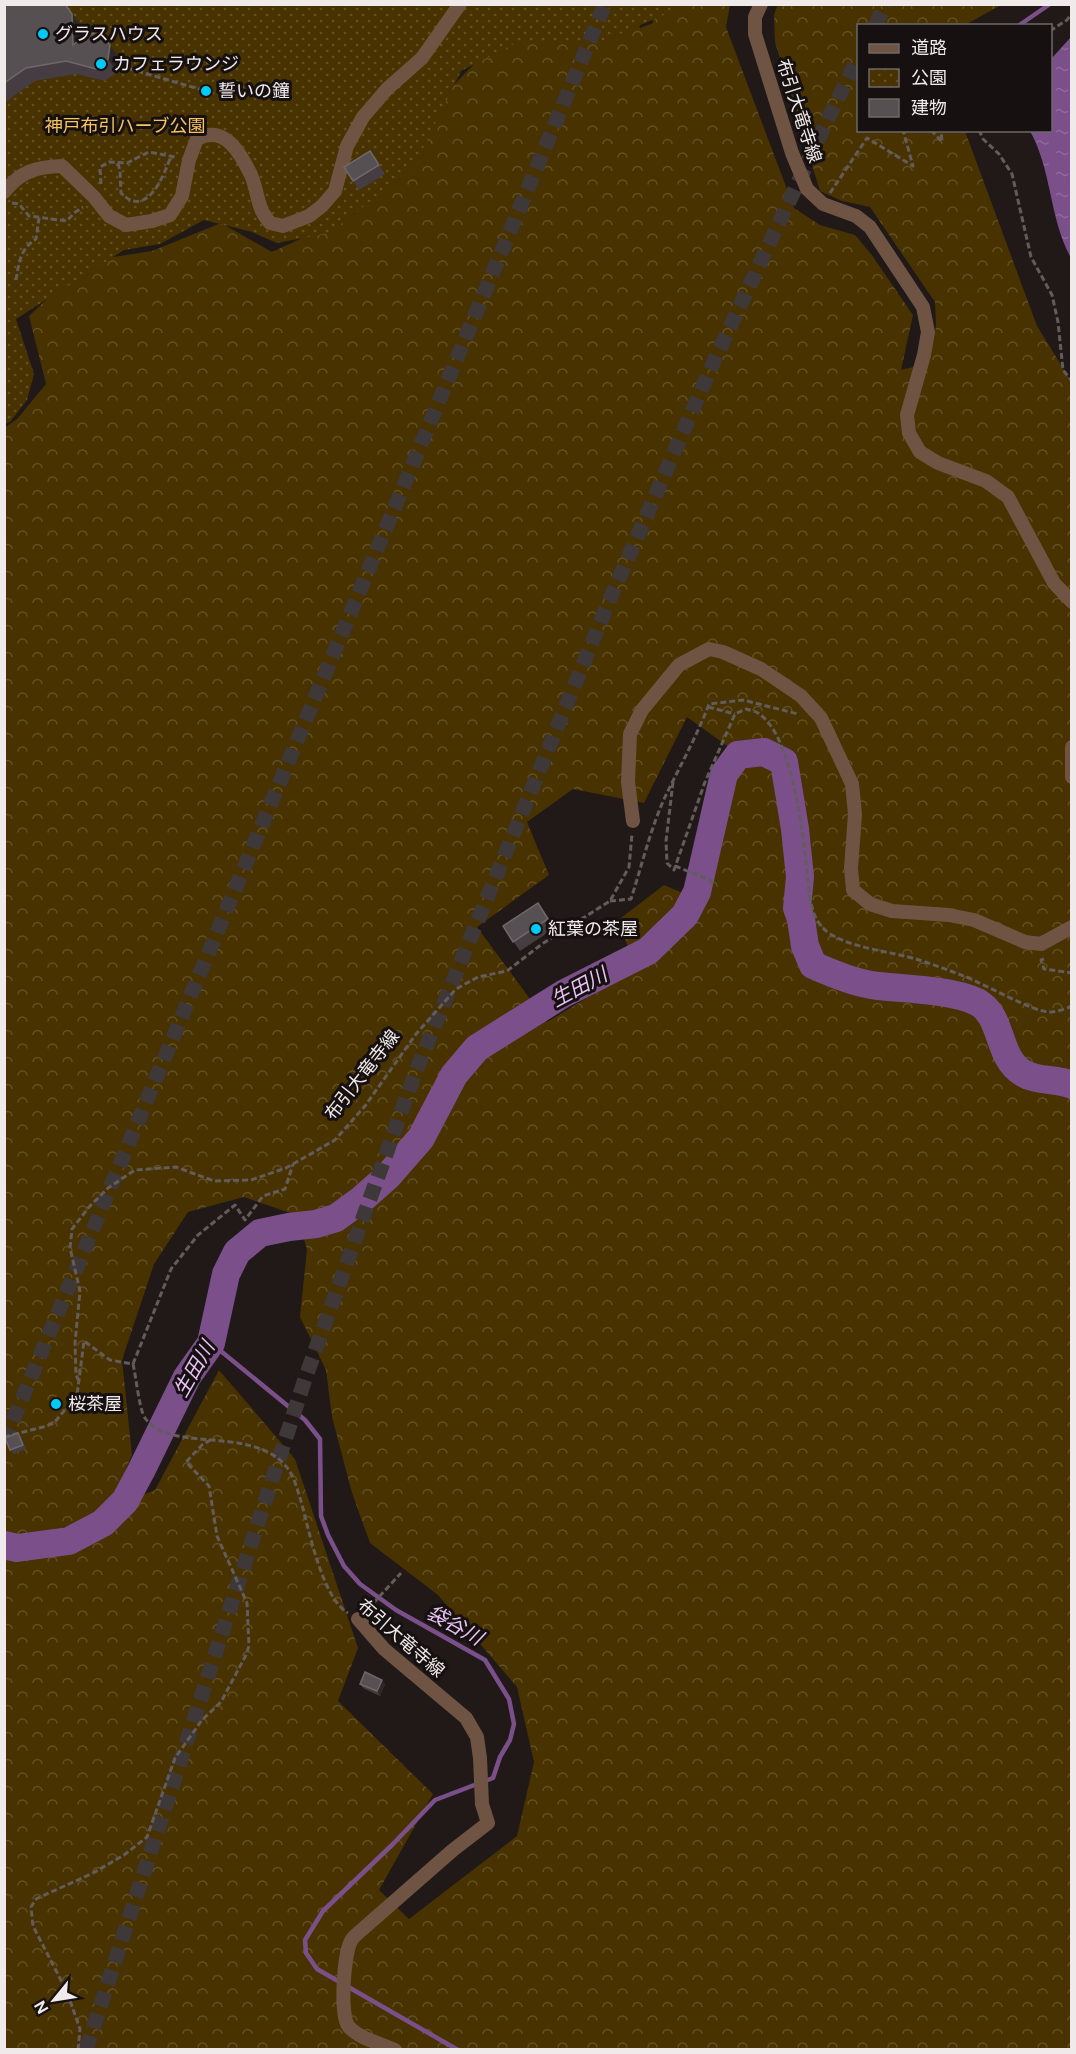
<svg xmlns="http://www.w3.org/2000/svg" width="1076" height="2054" font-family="'DM Sans','Noto Sans JP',sans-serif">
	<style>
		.forest { fill: url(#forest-crowns); fill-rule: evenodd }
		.park { fill: url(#park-dots) }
		.water { fill: url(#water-ripples) }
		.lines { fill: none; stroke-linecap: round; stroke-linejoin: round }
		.stream { stroke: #7b508a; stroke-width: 4.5 }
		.river { stroke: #7b508a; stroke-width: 28 }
		.secondary-tunnel { stroke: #3f3838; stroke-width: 15; stroke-dasharray: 15 8; stroke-linecap: butt }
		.path { stroke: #635c5b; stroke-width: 3; stroke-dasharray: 6 3; stroke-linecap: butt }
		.street { stroke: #705443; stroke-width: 14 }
		.wall { fill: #453d41 }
		.shaded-wall { fill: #2e2729 }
		.building { fill: #575053; stroke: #6f686b; stroke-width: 1.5 }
		.poi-dot { fill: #00cbf8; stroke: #171010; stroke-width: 2 }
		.labels { text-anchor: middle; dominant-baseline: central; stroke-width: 6; stroke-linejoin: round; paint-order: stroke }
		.poi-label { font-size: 18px; fill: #f0ebea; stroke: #171010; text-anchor: start }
		.street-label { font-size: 18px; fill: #f0ebea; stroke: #171010 }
		.park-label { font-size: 18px; fill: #f5c45d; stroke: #171010 }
		.water-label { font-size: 20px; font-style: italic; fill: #e8c3f6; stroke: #171010 }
	</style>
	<defs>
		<pattern id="forest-crowns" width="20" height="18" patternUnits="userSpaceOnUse" patternTransform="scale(1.5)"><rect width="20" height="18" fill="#473200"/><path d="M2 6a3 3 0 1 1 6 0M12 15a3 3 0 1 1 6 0" fill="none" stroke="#625025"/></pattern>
		<pattern id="park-dots" width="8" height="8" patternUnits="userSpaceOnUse" patternTransform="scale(1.5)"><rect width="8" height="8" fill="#473200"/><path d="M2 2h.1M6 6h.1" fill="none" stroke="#625025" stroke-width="1.8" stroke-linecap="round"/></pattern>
		<pattern id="water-ripples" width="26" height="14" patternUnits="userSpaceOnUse" patternTransform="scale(1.5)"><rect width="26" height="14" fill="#7b508a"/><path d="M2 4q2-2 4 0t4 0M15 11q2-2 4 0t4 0" fill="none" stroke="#8e699b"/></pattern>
	</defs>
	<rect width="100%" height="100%" fill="#201918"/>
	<!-- forest -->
	<path class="forest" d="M778 4 1001 5 965 25 858 26V130L965 131 1037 326 1071 381V2049H5L4 428 17 419 46 384 29 316 88 261 152 251 221 223 272 252 354 214 404 157 434 105 485 53 633 5 640 28 653 23 650 5H730L726 27 794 208 820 225 855 235 871 254 913 315 901 370 926 364 936 327 935 302 870 207 842 201 820 191 775 42 774 15ZM687 717 737 753 719 829 695 898 664 885 617 921 637 968 547 1022 477 927 549 875 527 822 573 789 644 803ZM244 1197 296 1215 307 1249 300 1317 326 1370 332 1417 352 1493 370 1543 438 1595 517 1687 534 1762 517 1836 409 1919 379 1890 433 1794 338 1701 358 1648 295 1459 219 1370 155 1490 109 1509 132 1455 122 1360 154 1264 188 1212Z"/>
	<!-- park -->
	<polygon class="park" points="5,5 687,5 601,42 514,44 461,71 413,168 329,233 277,243 252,232 204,220 160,244 124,250 16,319 34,374 27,400 10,422 5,424"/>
	<!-- water -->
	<path class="water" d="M1071 37V258C1049 218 1052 170 1030 131L1050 130 1051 59Z"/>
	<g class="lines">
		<!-- stream -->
		<g class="stream">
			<polyline points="1018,26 1050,4"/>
			<polyline points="211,1343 305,1420 320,1439 321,1516 328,1535 344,1566 360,1584 396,1610 485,1660 509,1699 514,1724 510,1740 500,1757 493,1778 435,1800 393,1844 323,1911 305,1940 306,1953 317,1969 458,2050"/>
		</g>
		<!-- river -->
		<path class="river" d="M4 1545 17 1548 69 1541 103 1523 125 1501 141 1471 187 1377 211 1343 226 1274 237 1252 260 1233 289 1227 316 1224 336 1218 362 1199 388 1176 421 1138 454 1075 477 1048 563 994 648 951 685 915 697 892 724 774 738 755 764 752 784 762 795 829 800 877 797 908 801 919 805 946 813 965C833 974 857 984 878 986 906 989 953 990 977 1002 1004 1016 996 1057 1023 1073 1038 1082 1056 1078 1072 1085"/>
		<!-- secondary-tunnel -->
		<g class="secondary-tunnel">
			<polyline points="875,26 886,4"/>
			<polyline points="4,1442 605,4"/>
			<polyline points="86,2050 305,1379 416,1071 607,606 714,361 827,121 858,58"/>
		</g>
		<!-- path -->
		<g class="path">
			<polyline points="1050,31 1067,20 1072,13"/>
			<polyline points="120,66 206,91"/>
			<polyline points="931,130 942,142 941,130"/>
			<polyline points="979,130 983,139 999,154 1012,174 1031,257 1052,295 1058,322 1063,370 1072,381"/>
			<path d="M118 163 120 171 121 193C147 220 164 175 171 156"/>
			<polyline points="101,184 100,167 109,162 127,163 149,152 175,157"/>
			<polyline points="830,193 867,138 913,166 903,130"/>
			<polyline points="12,203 19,204 29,216 67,221 74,213 83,207"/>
			<path d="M16 280C19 263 20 249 36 239L39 218"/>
			<polyline points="708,707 735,714"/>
			<path d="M673 782 666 841 667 863 674 870 705 782 735 714 746 709C750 710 755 711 758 713 793 736 802 831 807 870 809 888 809 913 822 927 841 948 892 951 919 960 935 965 951 971 966 977 984 984 1034 1012 1049 1012 1057 1012 1065 1009 1072 1006"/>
			<polyline points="675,866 710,880 712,884"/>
			<path d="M610 901 631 899C642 865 650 830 665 797 680 766 697 736 709 704L743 700 798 714"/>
			<polyline points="1044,959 1041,960 1044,969 1072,973"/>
			<polyline points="133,1364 171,1269 198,1235 235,1205 245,1220 263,1196 285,1189 293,1164"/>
			<polyline points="79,1381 76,1375 75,1343 80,1291 70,1248 72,1229 89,1207 108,1188 135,1170 176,1167 214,1181 251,1180 286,1168 335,1140 365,1106 416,1034 456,989 478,977 507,971 542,944 610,901 629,867 632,834"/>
			<path d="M4 1437 43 1427 54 1423 77 1395 84 1341 110 1360 133 1364C136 1376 139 1409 145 1418 169 1453 248 1426 284 1464 294 1474 297 1489 301 1501 309 1530 322 1598 348 1613"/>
			<polyline points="367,1610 401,1573"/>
			<polyline points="78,2050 80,2029 67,1992 33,1926 31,1907 36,1899 93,1873 124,1855 147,1837 175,1758 202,1720 221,1702 246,1655 249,1646 247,1603 217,1536 209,1486 186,1462 202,1445 212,1439"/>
		</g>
		<!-- street -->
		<g class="street">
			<polyline points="761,4 755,17 755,34 792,153 807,189 823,204 856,216 870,227 923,307 928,332 924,355 907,415 909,433 920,452 938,463 986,481 1008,497 1054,583 1072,602"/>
			<path d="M4 192C21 171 36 167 62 166L94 197 109 216 126 225 152 221 170 215 182 196 189 160 197 139C224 124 240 152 251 175 256 186 257 200 262 211 264 215 267 219 270 223L283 226 309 216 322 206 335 191 347 146 363 117 387 89 422 58 460 4"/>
			<polyline points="1072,747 1072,777"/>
			<polyline points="633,821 628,782 630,734 642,710 679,665 709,649 723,652 761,669 801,696 821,718 852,784 855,814 851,868 853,890 870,904 892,911 949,915 974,920 1025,942 1041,944 1072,927"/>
			<path d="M358 1619 384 1649 466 1718 477 1737 480 1758 482 1804 488 1823 453 1850 357 1934C355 1936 352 1938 351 1941 344 1954 339 2016 349 2027 360 2039 380 2043 395 2050"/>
		</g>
	</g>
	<!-- wall -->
	<g class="wall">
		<polygon points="4,6 82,27 82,38 119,58 117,72 105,81 76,74 35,81 4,103"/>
		<polygon points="376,160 385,174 359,190 353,181"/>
		<polygon points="544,911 555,928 520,951 503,926"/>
		<polygon points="21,1437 26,1449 14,1454 10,1450"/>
		<polygon points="360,1684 385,1684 380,1696 363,1688"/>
	</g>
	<!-- shaded-wall -->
	<g class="shaded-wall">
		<polygon points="72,14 82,27 82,58 73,45"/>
		<polygon points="110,45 119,58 117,72 108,59"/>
		<polygon points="382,1680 385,1684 380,1696 377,1691"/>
	</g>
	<!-- building -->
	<g class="building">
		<polygon points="7,4 65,4 72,14 73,45 88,33 102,35 110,45 108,59 96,69 66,61 26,68 4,83 4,6"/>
		<polygon points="370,151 379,165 353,181 344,167"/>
		<polygon points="538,903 548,919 513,942 503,926"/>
		<polygon points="18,1433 23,1445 10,1450 5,1438"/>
		<polygon points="365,1672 382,1680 377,1691 360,1684"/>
	</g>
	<!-- markers -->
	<g class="poi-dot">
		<circle cx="43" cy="34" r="6"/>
		<circle cx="101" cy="64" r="6"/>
		<circle cx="206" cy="91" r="6"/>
		<circle cx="536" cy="929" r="6"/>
		<circle cx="56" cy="1404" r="6"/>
	</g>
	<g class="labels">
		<!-- poi labels -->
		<g class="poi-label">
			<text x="55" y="34">グラスハウス</text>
			<text x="113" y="64">カフェラウンジ</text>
			<text x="218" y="91">誓いの鐘</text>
			<text x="548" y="929">紅葉の茶屋</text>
			<text x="68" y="1404">桜茶屋</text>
		</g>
		<!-- street labels -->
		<g class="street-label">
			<text transform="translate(799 111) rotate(72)">布引大竜寺線</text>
			<text transform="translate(362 1075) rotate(-52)">布引大竜寺線</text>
			<text transform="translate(401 1638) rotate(41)">布引大竜寺線</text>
		</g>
		<!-- park labels -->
		<g class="park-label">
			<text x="125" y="126">神戸布引ハーブ公園</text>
		</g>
		<!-- water labels -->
		<g class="water-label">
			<text transform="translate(579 987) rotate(-28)">生田川</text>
			<text transform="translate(194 1369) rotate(-60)">生田川</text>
			<text transform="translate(455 1625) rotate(29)">袋谷川</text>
		</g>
	</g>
	<!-- border -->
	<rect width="1076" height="2054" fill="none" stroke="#f0ebea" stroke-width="12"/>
	<!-- legend -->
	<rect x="857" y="24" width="195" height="108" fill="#171010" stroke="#6e6867" stroke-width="1.5"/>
	<rect x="869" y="44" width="30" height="9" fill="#705443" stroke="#6e6867" stroke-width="1.5"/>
	<text x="911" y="54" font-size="18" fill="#f0ebea">道路</text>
	<rect x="869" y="69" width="30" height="18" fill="url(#park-dots)" stroke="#6e6867" stroke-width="1.5"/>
	<text x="911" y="84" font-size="18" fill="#f0ebea">公園</text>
	<rect x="869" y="99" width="30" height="18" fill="#575053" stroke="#6e6867" stroke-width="1.5"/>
	<text x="911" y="114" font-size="18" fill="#f0ebea">建物</text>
	<!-- north arrow -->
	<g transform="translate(54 2000) rotate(240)" stroke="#171010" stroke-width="4.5" paint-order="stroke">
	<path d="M0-4.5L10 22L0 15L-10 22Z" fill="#f0ebea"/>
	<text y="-9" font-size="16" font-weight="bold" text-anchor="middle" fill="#f0ebea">N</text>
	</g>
</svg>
